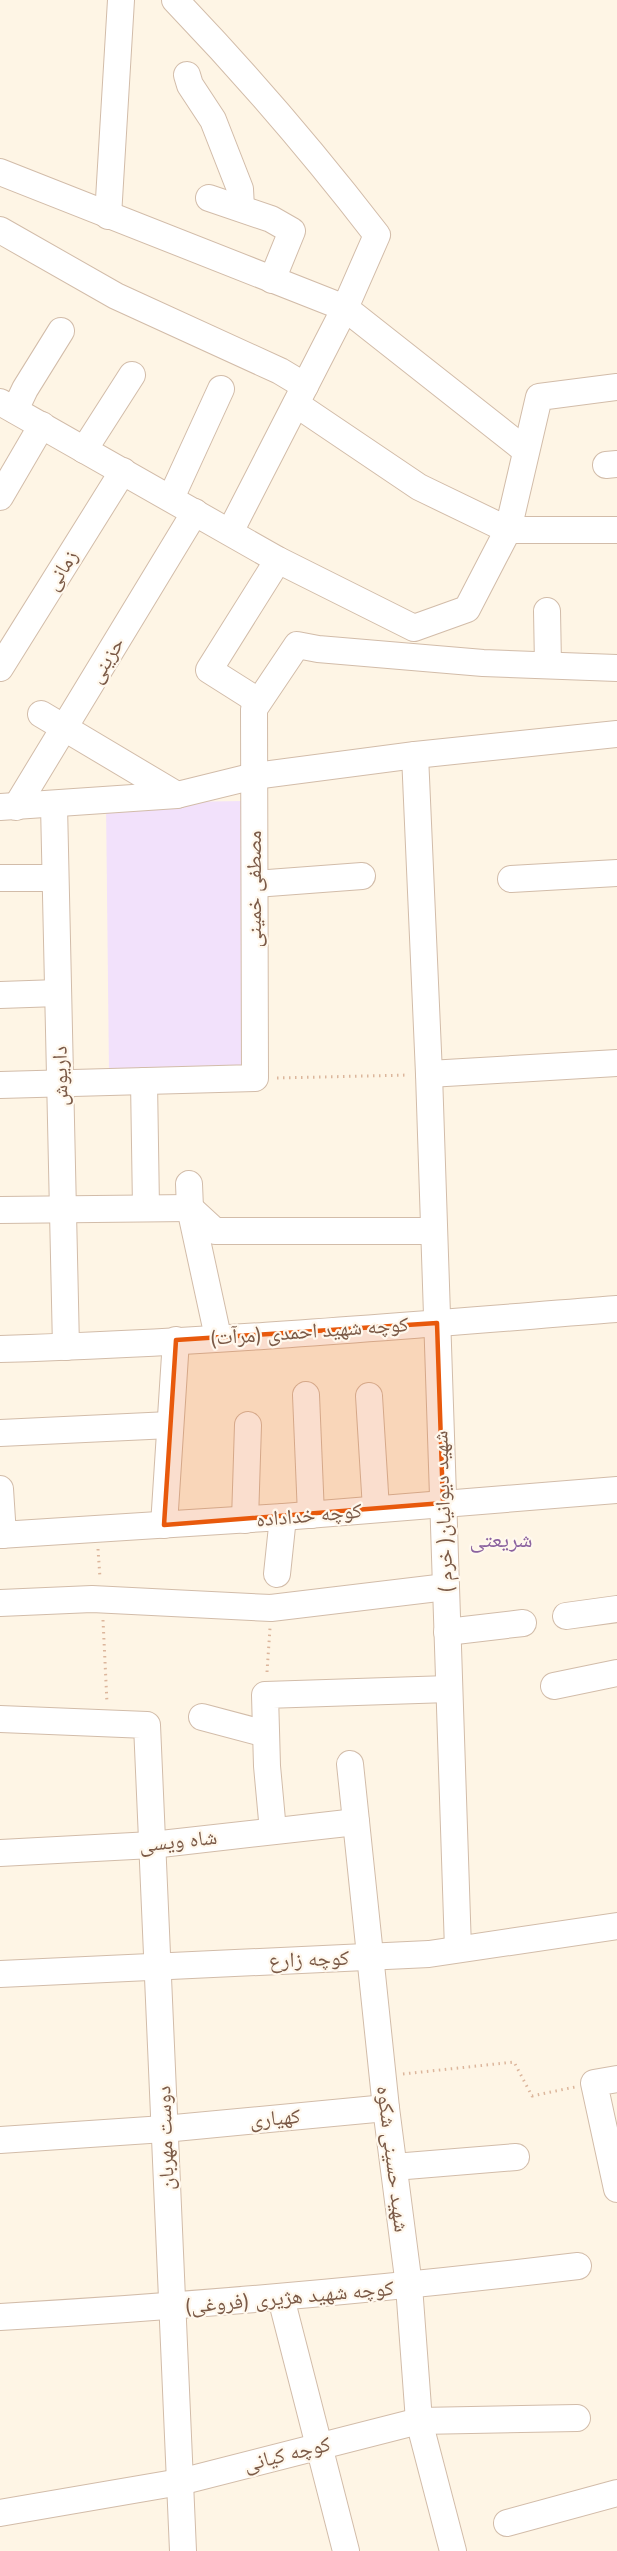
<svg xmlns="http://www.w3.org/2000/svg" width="617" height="2551" font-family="'Nunito Sans','Noto Naskh Arabic',sans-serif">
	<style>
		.education { fill: #f2e1fb }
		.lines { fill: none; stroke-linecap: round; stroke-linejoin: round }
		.minor-casing { stroke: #d2bca9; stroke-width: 28 }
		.path { stroke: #dcb69c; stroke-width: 3; stroke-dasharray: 1.5 4.5; stroke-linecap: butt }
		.minor { stroke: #fff; stroke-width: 26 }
		.marked { fill: #e8590c; fill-opacity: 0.2; stroke: #e8590c; stroke-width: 4.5; stroke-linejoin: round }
		.labels { text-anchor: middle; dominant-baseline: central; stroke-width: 4.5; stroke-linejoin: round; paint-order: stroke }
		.street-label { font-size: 21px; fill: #7b5a47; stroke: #fff8ed }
		.neighbourhood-label { font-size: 22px; fill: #8b629f; stroke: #fff8ed }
	</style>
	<rect width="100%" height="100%" fill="#fef5e5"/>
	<!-- education -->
	<polygon class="education" points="244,801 247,1071 109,1073 106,803"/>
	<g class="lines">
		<!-- minor casing -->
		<g class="minor-casing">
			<g id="minor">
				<path d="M175 0C247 75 314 153 377 235L345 308 230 532"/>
				<polyline points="187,75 190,85 213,120 240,189 241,208"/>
				<polyline points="0,172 345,308 525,450"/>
				<polyline points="209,198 271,219 292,231 272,280"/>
				<polyline points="108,216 121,0"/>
				<polyline points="0,230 116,296 280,371 305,386"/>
				<polyline points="0,402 278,560 414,628 467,609 508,530 539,397 617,387"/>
				<polyline points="296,404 419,487 508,530 617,530"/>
				<polyline points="15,410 25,389 61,331"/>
				<polyline points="84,450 132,375"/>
				<polyline points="606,465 617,464"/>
				<polyline points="0,497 42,425"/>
				<polyline points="171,498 221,389"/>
				<polyline points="547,611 548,665"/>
				<polyline points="0,668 123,471"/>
				<polyline points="258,701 209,670 278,560"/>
				<polyline points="41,714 177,795"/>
				<polyline points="415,755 429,1074 458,1949"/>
				<polyline points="54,805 66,1347"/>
				<polyline points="0,807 177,795 254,776 415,755 617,734"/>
				<polyline points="16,807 195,512"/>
				<polyline points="0,878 55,878"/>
				<polyline points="511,879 617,873"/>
				<polyline points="255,884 362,876"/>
				<polyline points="0,995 58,993"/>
				<polyline points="429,1074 617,1063"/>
				<polyline points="144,1081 146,1208"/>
				<polyline points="0,1085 255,1078 254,709 297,645 318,649 483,663 617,668"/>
				<polyline points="189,1184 190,1208 218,1337"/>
				<polyline points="190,1208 215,1231 434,1231"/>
				<polyline points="0,1210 190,1208"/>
				<path d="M0 1349C206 1343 412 1325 617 1309"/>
				<polyline points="306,1395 311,1515"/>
				<polyline points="369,1396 376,1509"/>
				<polyline points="0,1433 170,1425"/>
				<polyline points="0,1489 3,1535"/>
				<polyline points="245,1520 248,1425"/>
				<polyline points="164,1525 176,1340"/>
				<polyline points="0,1535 283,1517 617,1490"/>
				<polyline points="277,1574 283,1517"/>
				<polyline points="0,1603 92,1599 271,1608 446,1587"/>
				<polyline points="566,1616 617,1609"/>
				<polyline points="447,1632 523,1623"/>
				<polyline points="554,1686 617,1673"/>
				<polyline points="202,1717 266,1734"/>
				<polyline points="0,1719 147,1725 183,2551"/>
				<polyline points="350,1764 386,2108 409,2286 419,2421 453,2551"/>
				<polyline points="273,1831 267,1766 265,1695 449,1689"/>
				<polyline points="0,1853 152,1845 356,1822"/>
				<polyline points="0,1974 429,1954 617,1926"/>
				<polyline points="617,2079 594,2083 617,2189"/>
				<polyline points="0,2140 164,2129 386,2108"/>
				<polyline points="394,2167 516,2157"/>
				<polyline points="281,2298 346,2551"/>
				<path d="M0 2317C193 2306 385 2289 578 2266"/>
				<polyline points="0,2513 180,2482 419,2421 577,2418"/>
				<polyline points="507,2523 617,2493"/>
			</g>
		</g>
		<!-- path -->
		<g class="path">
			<polyline points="277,1078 409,1075"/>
			<polyline points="98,1549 100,1578"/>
			<polyline points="103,1620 107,1703"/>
			<polyline points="267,1672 270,1628"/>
			<polyline points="403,2074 514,2062 532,2096 575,2087"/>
		</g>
		<!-- minor -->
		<use href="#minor" class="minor"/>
	</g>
	<!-- marked area -->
	<path class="marked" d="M437 1323 443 1503 164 1525 176 1340Z"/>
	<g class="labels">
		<!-- street labels -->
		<g class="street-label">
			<text transform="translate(61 570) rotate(-58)">زمانی</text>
			<text transform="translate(106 660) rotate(-59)">حزینی</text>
			<text transform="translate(254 889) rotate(-90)">مصطفی خمینی</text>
			<text transform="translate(60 1076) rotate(-91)">داریوش</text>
			<text transform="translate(309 1331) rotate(-4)">کوچه شهید احمدی (مرآت)</text>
			<text transform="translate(443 1512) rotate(-92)">شهید دیوانیان( خرم )</text>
			<text transform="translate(309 1515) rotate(-5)">کوچه خداداده</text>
			<text transform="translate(178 1841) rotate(-6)">شاه ویسی</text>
			<text transform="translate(309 1959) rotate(-2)">کوچه زارع</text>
			<text transform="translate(275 2118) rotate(-5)">کهیاری</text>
			<text transform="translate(165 2138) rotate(-92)">دوست مهربان</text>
			<text transform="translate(393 2159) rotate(83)">شهید حسینی شکوه</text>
			<text transform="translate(289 2297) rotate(-5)">کوچه شهید هژیری (فروغی)</text>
			<text transform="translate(287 2454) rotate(-14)">کوچه کیانی</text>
		</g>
		<!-- neighbourhood labels -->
		<g class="neighbourhood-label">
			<text x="501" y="1540">شریعتی</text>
		</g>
	</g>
</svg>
